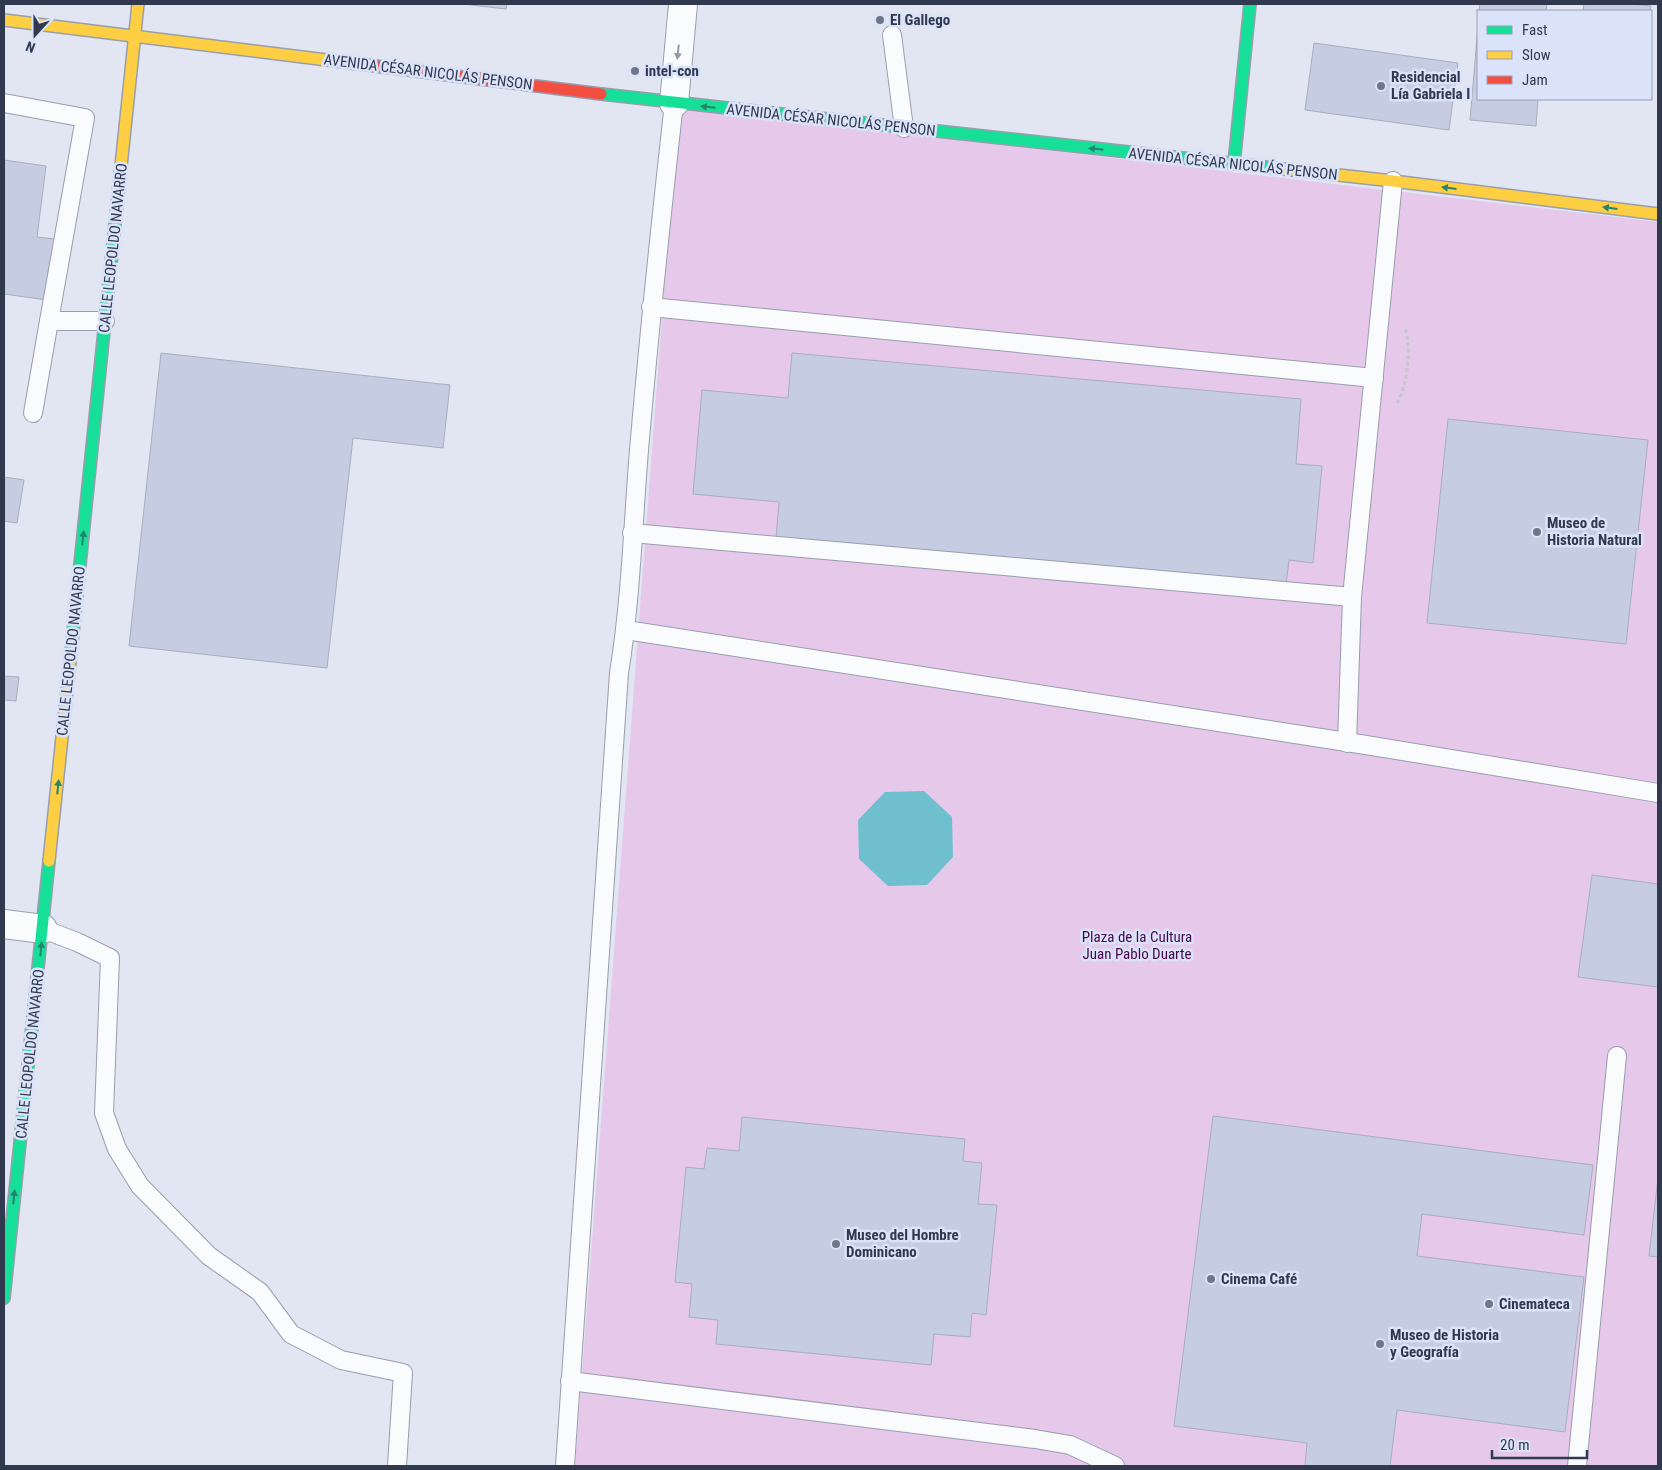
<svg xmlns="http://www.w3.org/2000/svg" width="1662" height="1470" font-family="'Roboto Condensed',sans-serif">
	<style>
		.green { fill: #e5c8ea }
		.water { fill: #70bfce }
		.building { fill: #c6cde3; stroke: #a8aebd }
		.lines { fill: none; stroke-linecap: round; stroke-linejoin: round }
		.lane-casing { stroke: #989ead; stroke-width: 20 }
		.street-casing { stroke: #989ead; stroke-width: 30 }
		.fast-casing { stroke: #989ead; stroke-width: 14 }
		.slow-casing { stroke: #989ead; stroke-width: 14 }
		.jam-casing { stroke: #989ead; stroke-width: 14 }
		.path { stroke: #c4c8ce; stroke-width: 3; stroke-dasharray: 4 2.5; stroke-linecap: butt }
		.lane { stroke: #fafbfd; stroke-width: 18 }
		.street { stroke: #fafbfd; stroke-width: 28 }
		.fast { stroke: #16e098; stroke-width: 11 }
		.slow { stroke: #ffcf43; stroke-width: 11 }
		.jam { stroke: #f24e42; stroke-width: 11 }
		.oneway { fill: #969aa6 }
		.oneway2 { fill: #258470 }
		.poi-dot { fill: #6f7688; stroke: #dae3f9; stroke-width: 2 }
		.labels { text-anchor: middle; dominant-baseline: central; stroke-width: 5; stroke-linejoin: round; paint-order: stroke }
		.poi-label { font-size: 15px; font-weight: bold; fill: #31394f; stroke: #dae3f9; text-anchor: start }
		.street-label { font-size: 15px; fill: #31394f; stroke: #dae3f9 }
		.park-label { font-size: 15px; fill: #490548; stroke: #dae3f9 }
	</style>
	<rect width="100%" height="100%" fill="#e1e6f2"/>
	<!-- green -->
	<polygon class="green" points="678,107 1658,222 1658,1466 575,1466"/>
	<!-- water -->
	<polygon class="water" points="924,791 952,817 953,857 927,885 888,886 859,859 858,820 885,792"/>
	<!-- building -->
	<g class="building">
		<polygon points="462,4 507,4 506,9"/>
		<polygon points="1480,4 1547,4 1546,11 1479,11"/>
		<polygon points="1584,4 1631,4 1651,6 1650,11 1583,11"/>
		<polygon points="1478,26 1478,99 1538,99 1536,126 1470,120"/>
		<polygon points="1314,43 1458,63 1449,130 1305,110"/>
		<polygon points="4,160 46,166 37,237 55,239 47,300 4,294"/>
		<polygon points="161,353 450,385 443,448 353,438 327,668 129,646"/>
		<polygon points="792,353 1301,399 1296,464 1322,466 1313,563 1289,560 1286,585 776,538 779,502 693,494 702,390 788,398"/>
		<polygon points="1448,419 1648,440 1626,644 1427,623"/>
		<polygon points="4,477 24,480 17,523 4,521"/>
		<polygon points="4,676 19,677 16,701 4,700"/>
		<polygon points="1592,875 1658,884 1658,987 1578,977"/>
		<polygon points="1213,1116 1593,1165 1584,1235 1422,1214 1417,1256 1584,1277 1565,1432 1397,1410 1390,1466 1305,1466 1307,1443 1174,1426"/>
		<polygon points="742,1117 965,1139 963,1161 982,1163 978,1204 997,1205 986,1315 972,1313 970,1337 934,1334 931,1365 716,1344 718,1320 689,1317 692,1284 675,1282 686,1167 704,1169 707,1148 739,1151"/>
		<polygon points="1658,1178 1658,1257 1649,1256"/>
	</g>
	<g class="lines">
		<!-- lane casing -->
		<g class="lane-casing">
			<g id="lane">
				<polyline points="892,35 904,128"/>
				<polyline points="4,103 85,118 49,321"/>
				<polyline points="651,307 1374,378"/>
				<polyline points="33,413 49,321 105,321"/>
				<polyline points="632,533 1352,597"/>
				<polyline points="626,630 1366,745 1658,793"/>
				<polyline points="1347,743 1352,597 1393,181"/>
				<polyline points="43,929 77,942 110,958 104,1113 117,1149 140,1186 209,1256 260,1292 291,1334 341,1360 403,1373 397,1466"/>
				<polyline points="570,1381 1035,1439 1070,1445 1115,1466"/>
				<path d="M565 1466 619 673C631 599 633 524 639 450 649 334 661 219 674 103"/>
				<polyline points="1577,1466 1617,1056"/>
			</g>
		</g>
		<!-- street casing -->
		<g class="street-casing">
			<g id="street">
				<polyline points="674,103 683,4"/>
				<polyline points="4,924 43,929"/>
			</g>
		</g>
		<!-- fast casing -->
		<g class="fast-casing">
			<g id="fast">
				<polyline points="601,94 1274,168"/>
				<polyline points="1234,164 1250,4"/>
				<polyline points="71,652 116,214"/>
				<polyline points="4,1298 49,861"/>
			</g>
		</g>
		<!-- slow casing -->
		<g class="slow-casing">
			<g id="slow">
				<polyline points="4,20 343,62"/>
				<polyline points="1274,168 1393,181 1658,214"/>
				<polyline points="116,214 138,4"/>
				<polyline points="49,861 71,652"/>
			</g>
		</g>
		<!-- jam casing -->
		<g class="jam-casing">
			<polyline id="jam" points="343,62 601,94"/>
		</g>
		<!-- path -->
		<path class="path" d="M1397 403C1407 388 1412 345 1405 329"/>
		<!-- lane -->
		<use href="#lane" class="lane"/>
		<!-- street -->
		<use href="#street" class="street"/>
		<!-- fast -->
		<use href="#fast" class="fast"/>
		<!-- slow -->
		<use href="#slow" class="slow"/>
		<!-- jam -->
		<use href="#jam" class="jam"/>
	</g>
	<!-- one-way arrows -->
	<defs><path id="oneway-solid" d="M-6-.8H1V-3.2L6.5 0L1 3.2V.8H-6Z" transform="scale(1.25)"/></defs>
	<use class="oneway" href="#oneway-solid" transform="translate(678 52) rotate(96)"/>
	<g class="oneway2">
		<use href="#oneway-solid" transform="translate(708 107) rotate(-174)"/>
		<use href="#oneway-solid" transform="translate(1096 149) rotate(-174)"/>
		<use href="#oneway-solid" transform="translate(1449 188) rotate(-173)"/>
		<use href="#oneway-solid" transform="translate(1610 208) rotate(-173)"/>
		<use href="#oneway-solid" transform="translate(83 538) rotate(-84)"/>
		<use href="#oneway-solid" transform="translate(58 787) rotate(-84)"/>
		<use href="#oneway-solid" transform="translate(41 949) rotate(-84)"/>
		<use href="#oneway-solid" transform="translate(14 1197) rotate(-84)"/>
	</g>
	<!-- markers -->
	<g class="poi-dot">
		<circle cx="880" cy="20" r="5"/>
		<circle cx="635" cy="71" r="5"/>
		<circle cx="1381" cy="86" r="5"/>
		<circle cx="1537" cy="532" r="5"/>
		<circle cx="836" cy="1244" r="5"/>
		<circle cx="1211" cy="1279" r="5"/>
		<circle cx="1489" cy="1304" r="5"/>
		<circle cx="1380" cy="1344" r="5"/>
	</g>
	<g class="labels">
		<!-- poi labels -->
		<g class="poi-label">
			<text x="890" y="20">El Gallego</text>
			<text x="645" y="71">intel-con</text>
			<text x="1391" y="77">Residencial<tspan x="1391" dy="17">Lía Gabriela I</tspan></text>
			<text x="1547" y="523">Museo de<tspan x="1547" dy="17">Historia Natural</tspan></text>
			<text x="846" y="1235">Museo del Hombre<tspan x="846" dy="17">Dominicano</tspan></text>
			<text x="1221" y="1279">Cinema Café</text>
			<text x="1499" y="1304">Cinemateca</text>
			<text x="1390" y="1335">Museo de Historia<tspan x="1390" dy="17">y Geografía</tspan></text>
		</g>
		<!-- street labels -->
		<g class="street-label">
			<text transform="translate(428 72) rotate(7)">AVENIDA CÉSAR NICOLÁS PENSON</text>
			<text transform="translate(831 120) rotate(6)">AVENIDA CÉSAR NICOLÁS PENSON</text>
			<text transform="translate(1233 164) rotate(6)">AVENIDA CÉSAR NICOLÁS PENSON</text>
			<text transform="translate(113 248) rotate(-84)">CALLE LEOPOLDO NAVARRO</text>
			<text transform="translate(71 651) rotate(-84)">CALLE LEOPOLDO NAVARRO</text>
			<text transform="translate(30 1054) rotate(-84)">CALLE LEOPOLDO NAVARRO</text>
		</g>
		<!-- park labels -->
		<g class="park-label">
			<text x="1137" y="937">Plaza de la Cultura<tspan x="1137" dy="17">Juan Pablo Duarte</tspan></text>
		</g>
	</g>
	<!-- border -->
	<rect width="1662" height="1470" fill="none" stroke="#31394f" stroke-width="10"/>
	<!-- legend -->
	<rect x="1477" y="10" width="175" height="90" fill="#dae3f9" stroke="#969fb5"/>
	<rect x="1487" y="26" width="25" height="8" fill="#16e098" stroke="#969fb5"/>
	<text x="1522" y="35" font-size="15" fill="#31394f">Fast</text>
	<rect x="1487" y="51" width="25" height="8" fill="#ffcf43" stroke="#969fb5"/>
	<text x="1522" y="60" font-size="15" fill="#31394f">Slow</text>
	<rect x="1487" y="76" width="25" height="8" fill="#f24e42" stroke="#969fb5"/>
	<text x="1522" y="85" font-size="15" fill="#31394f">Jam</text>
	<!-- north arrow -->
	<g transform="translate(35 35) rotate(201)" stroke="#dae3f9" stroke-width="4" paint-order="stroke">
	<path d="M0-4L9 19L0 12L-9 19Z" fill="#31394f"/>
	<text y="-8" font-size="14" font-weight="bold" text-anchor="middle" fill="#31394f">N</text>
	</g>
	<!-- scale -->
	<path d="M1492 1450v8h95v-8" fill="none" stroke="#31394f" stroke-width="2.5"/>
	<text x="1500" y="1450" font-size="15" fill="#31394f" stroke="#dae3f9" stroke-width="4" paint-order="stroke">20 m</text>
</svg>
